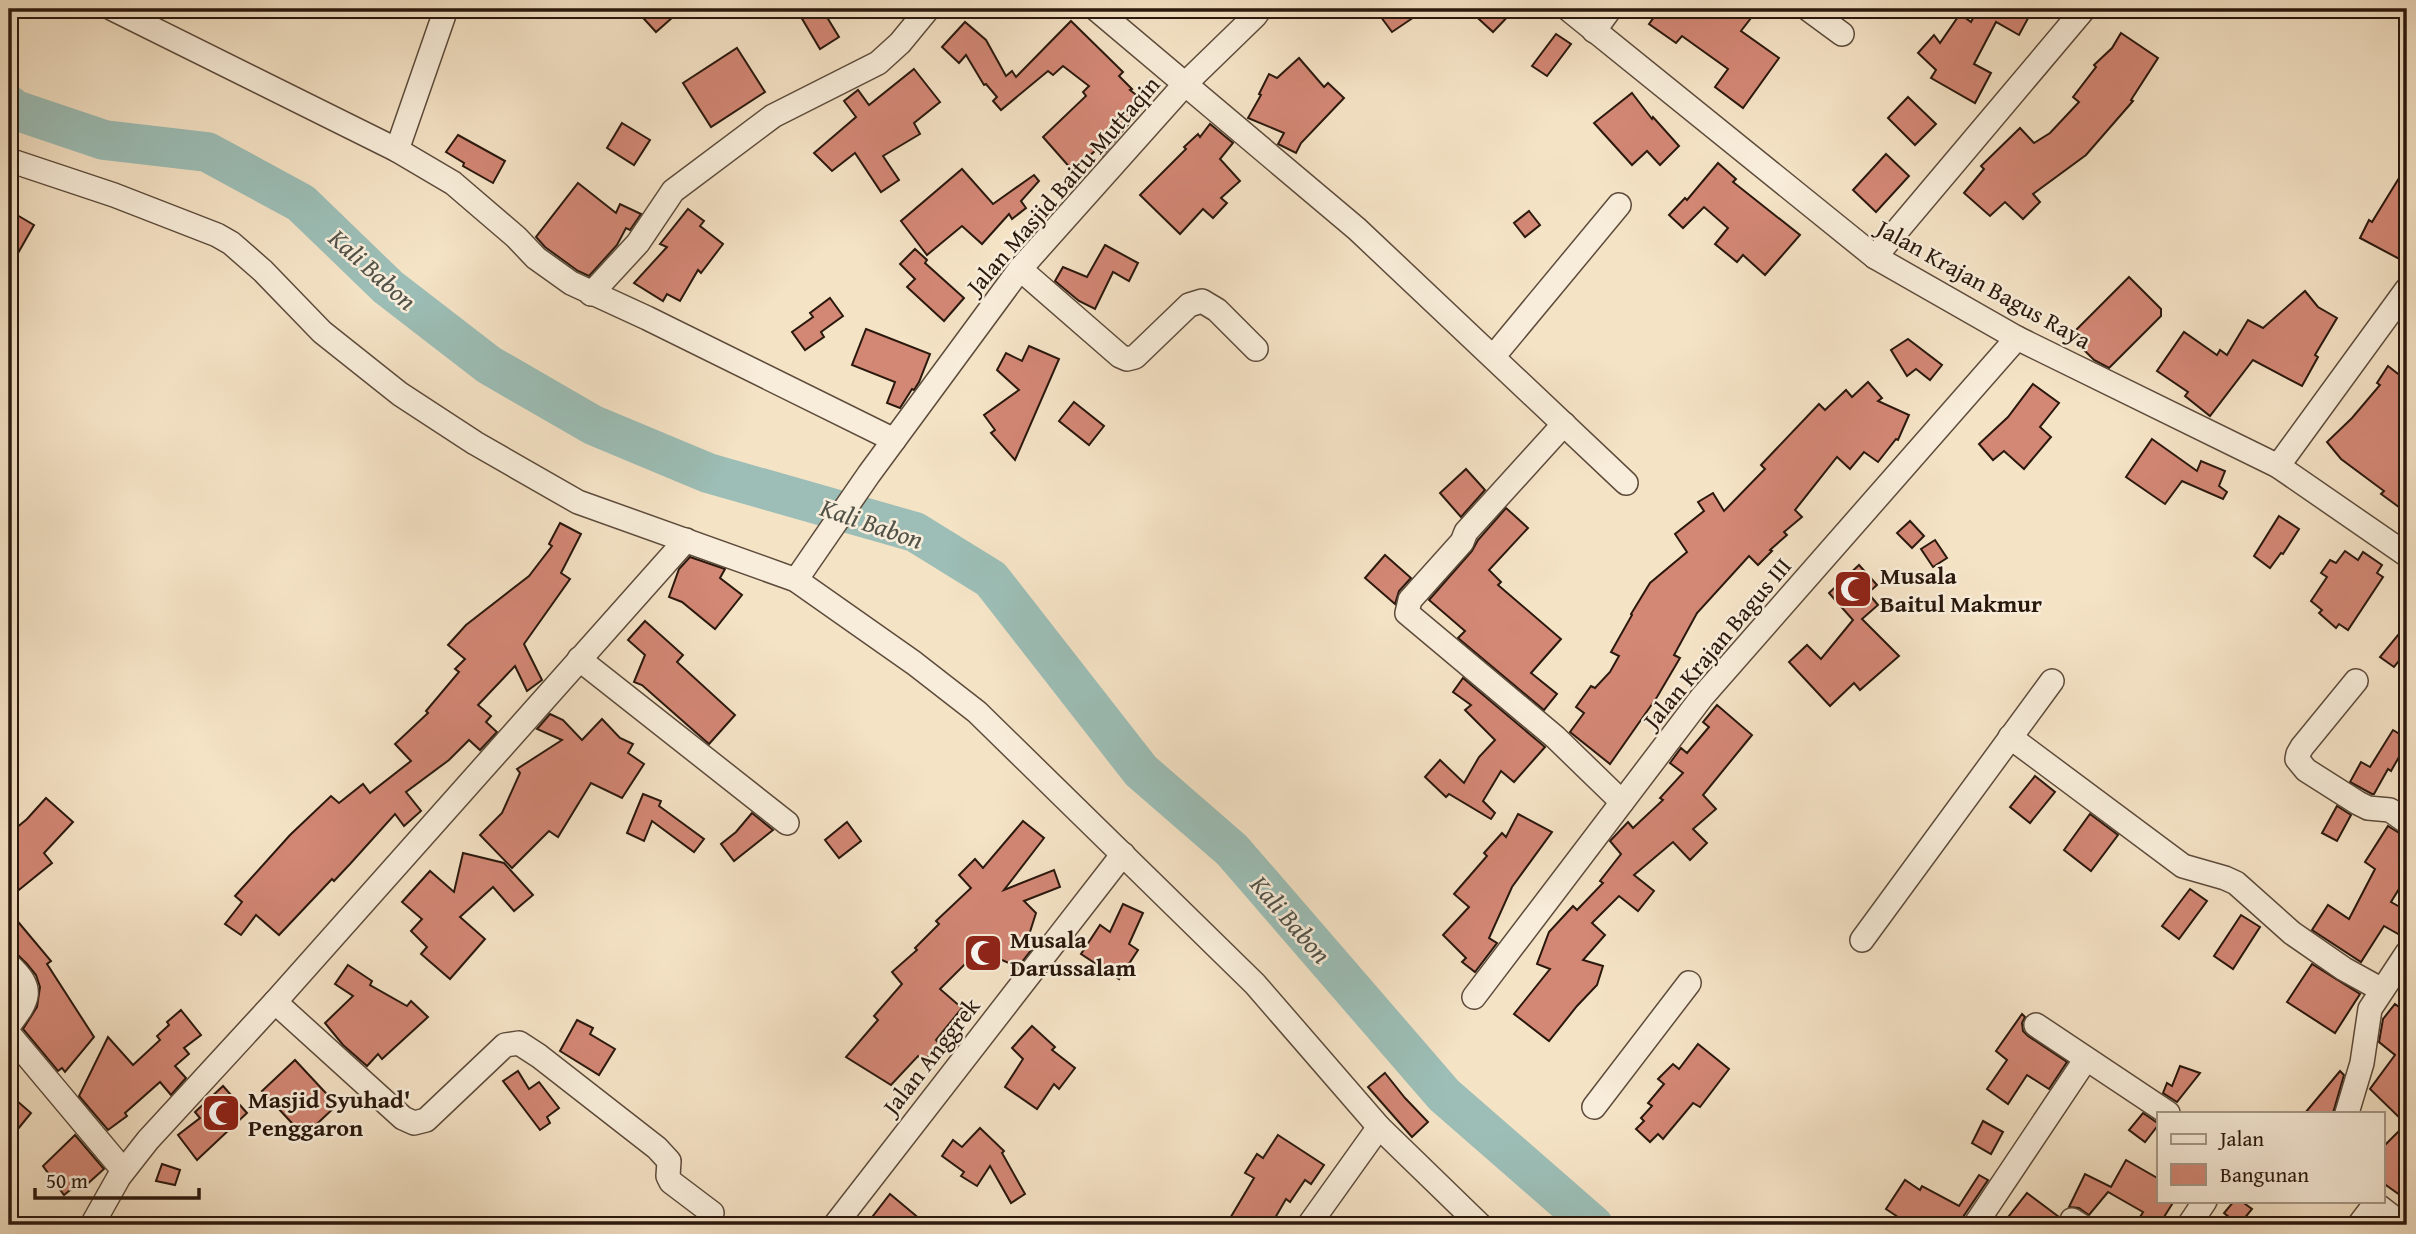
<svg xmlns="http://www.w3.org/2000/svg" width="2416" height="1234" font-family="'Gentium Book Plus',serif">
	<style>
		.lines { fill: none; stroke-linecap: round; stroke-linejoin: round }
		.river { stroke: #9cbeb6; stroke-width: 40 }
		.building { fill: #d38775; stroke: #2a180d; stroke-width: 2 }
		.minor-casing { stroke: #5d4b3b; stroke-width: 26 }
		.minor { stroke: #f8edda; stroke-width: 23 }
		.labels { text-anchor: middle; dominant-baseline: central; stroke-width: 5; stroke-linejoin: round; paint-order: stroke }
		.street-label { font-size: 24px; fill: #2a180d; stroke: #f8edda }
		.poi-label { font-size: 24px; font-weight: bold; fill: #2a180d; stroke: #f8edda; text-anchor: start }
		.water-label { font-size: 26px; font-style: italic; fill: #525248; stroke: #f8edda }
	</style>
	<rect width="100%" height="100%" fill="#f5e3c6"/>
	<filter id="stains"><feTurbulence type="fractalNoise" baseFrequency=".00286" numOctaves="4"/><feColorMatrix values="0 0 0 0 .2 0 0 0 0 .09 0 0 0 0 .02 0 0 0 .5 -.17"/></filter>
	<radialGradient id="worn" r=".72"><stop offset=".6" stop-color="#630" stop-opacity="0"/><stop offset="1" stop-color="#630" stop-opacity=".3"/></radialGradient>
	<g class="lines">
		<!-- river -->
		<polyline class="river" points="9,105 15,110 104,140 207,152 301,203 388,287 489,365 593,425 708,473 915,532 991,579 1141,771 1232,850 1444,1095 1593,1225"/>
	</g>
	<!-- building -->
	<g class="building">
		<polygon points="635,9 682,9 656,32"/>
		<polygon points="800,9 822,9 839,37 820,49 801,17 804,15"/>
		<polygon points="1375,9 1426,9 1392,32"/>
		<polygon points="1468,9 1515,9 1493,32"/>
		<polygon points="1660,9 1758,9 1741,31 1779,58 1743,108 1715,87 1728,69 1682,36 1676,43 1649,24"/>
		<polygon points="1973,9 2033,9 2019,35 1996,22 1974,64 1991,73 1975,103 1931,78 1936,70 1918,53 1934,35 1940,43 1960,14 1971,22 1977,11"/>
		<polygon points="1071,21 1123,72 1119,76 1132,89 1130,90 1146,103 1102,156 1096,150 1073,171 1043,137 1086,96 1083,92 1089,86 1063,66 1053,75 1048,71 1001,110 993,101 997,97 986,84 984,85 966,55 959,63 942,47 965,22 986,40 1006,76 1012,71 1016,77"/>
		<polygon points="2121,33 2158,58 2131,100 2133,101 2086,155 2033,194 2040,202 2023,219 2005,202 1990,216 1964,193 1984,169 1981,166 2020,128 2034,143 2050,133 2079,102 2073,97 2096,67 2094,65 2112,48"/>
		<polygon points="1556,34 1571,44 1547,76 1532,66"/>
		<polygon points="737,48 765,92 711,127 683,83"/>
		<polygon points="1299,58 1324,87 1328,83 1344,98 1301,143 1296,153 1278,144 1284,133 1248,118 1261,95 1259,94 1269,74 1277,78"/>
		<polygon points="914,69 940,102 914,123 920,134 883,156 899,180 881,192 855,153 832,171 814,153 856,117 844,101 858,90 869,105"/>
		<polygon points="1632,93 1652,119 1653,117 1679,146 1660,165 1647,151 1632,165 1594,123"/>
		<polygon points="1908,97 1936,124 1915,145 1888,118"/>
		<polygon points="622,123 650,140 634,165 607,148"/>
		<polygon points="1210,124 1233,143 1220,159 1240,181 1221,198 1227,203 1213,218 1203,209 1180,234 1140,195 1186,149 1184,147 1198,134 1200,137"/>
		<polygon points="458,135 505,161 493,183 463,166 464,163 446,152"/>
		<polygon points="1886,154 1909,176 1876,212 1853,190"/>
		<polygon points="1718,163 1736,179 1733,182 1800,235 1765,275 1743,255 1737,262 1715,244 1728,228 1704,207 1683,228 1669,215 1685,198 1687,200"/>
		<polygon points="2407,165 2407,263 2360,238 2369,220 2372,222"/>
		<polygon points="962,169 993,204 1034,175 1039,181 1021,201 1026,208 1012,219 1009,214 982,244 962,226 927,255 901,221"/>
		<polygon points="578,183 616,213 620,204 641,214 630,230 626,228 617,245 589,276 578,271 545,247 536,237"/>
		<polygon points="688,209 704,221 700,226 723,244 701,273 698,270 680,301 667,294 663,301 634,283 667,247 660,244"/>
		<polygon points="1529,211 1540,225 1525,237 1514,223"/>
		<polygon points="17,215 34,225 9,269 9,229"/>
		<polygon points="1105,245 1138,263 1129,281 1113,272 1095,309 1079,301 1055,281 1063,267 1087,277"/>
		<polygon points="915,249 927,260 925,263 964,298 944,321 907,287 915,279 900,264"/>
		<polygon points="2129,277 2161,309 2161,316 2109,368 2094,360 2070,336"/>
		<polygon points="2305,291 2318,307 2337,318 2315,355 2318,357 2302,386 2253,360 2210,416 2185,396 2188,392 2157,371 2184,332 2217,355 2220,350 2227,355 2248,320 2263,328"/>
		<polygon points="830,298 843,316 821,332 824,337 805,350 792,332 813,317 810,313"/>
		<polygon points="866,329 930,354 919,382 914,390 912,389 900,408 887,403 895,382 852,365"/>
		<polygon points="1908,339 1942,365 1930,380 1916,369 1907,376 1891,350"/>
		<polygon points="1029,346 1059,359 1015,460 991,433 995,430 984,415 1019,390 997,370 1006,353 1022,361"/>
		<polygon points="2388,366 2407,381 2407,513 2381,494 2384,491 2341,459 2327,442 2352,418 2380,385 2377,383"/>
		<polygon points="1868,382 1882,398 1878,401 1909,415 1898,440 1896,439 1878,462 1864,452 1850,469 1837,457 1795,510 1802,517 1784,532 1787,535 1770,550 1772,551 1758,565 1749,556 1697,613 1674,655 1680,658 1657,697 1610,764 1570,732 1584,713 1576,707 1591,686 1595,688 1610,672 1619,656 1611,652 1632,615 1631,614 1650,583 1687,552 1675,534 1704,511 1698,502 1713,493 1724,511 1765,469 1761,465 1819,404 1825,410 1846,390 1852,397"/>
		<polygon points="2033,384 2059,403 2040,427 2051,437 2024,469 2004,451 1993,460 1979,444 2008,417"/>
		<polygon points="1074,402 1104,426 1089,445 1059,421"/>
		<polygon points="2152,439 2197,471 2201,461 2225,471 2219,486 2227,492 2223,499 2182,481 2165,504 2126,477"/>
		<polygon points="1466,469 1485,490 1461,517 1440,493"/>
		<polygon points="1506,508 1528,528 1489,570 1501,582 1498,585 1561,639 1531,673 1557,694 1544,710 1458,638 1465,631 1429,600 1472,551 1478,540"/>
		<polygon points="2279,516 2299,529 2283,554 2281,553 2270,568 2254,556"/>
		<polygon points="1910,521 1924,536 1912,548 1897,533"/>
		<polygon points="560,523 581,534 561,573 570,579 524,644 542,680 527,691 515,666 478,705 491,716 486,722 497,732 480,750 469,740 449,760 406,792 421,811 404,826 395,814 350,864 334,881 332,879 279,935 256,915 241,935 225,924 242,902 235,896 290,835 331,796 339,803 363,784 370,793 411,761 395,744 428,713 426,711 459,672 455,669 465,659 448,645 466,625 529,576 552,546 549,544"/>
		<polygon points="1935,540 1947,558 1933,567 1921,549"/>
		<polygon points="2345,551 2358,560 2363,552 2382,565 2377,573 2383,577 2348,630 2339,624 2336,628 2319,613 2322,610 2311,601 2327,577 2321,573 2330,560 2336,563"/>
		<polygon points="1385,555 1411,578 1399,591 1395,604 1365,578"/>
		<polygon points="690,557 725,569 720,578 742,595 715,629 682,602 669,597 679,569"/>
		<polygon points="1859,565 1877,585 1868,593 1878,605 1862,619 1899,656 1860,690 1854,683 1830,706 1789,662 1807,645 1821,659 1853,620 1829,593"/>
		<polygon points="645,621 683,655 677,662 735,715 709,744 642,685 634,682 645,655 628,640"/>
		<polygon points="2407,624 2407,651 2394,667 2380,657"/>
		<polygon points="1463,678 1545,747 1514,782 1501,771 1483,801 1495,813 1491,819 1449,794 1446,797 1425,777 1440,760 1464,783 1479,757 1495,740 1465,710 1471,705 1453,692"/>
		<polygon points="1717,705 1752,735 1703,795 1716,809 1693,829 1707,843 1690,860 1673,842 1634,875 1654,891 1638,911 1619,896 1592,923 1605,935 1583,960 1603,966 1597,985 1577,1006 1549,1041 1514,1014 1550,969 1537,964 1549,932 1573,906 1577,910 1603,883 1600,881 1621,854 1610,841 1628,822 1633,828 1663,800 1660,798 1683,773 1670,763 1681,748 1687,753 1709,727 1703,722"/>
		<polygon points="550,714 563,720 582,740 602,719 620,738 633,744 628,753 644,764 622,798 591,783 558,837 549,831 512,868 480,835 502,813 520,773 517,769 562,740 537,729"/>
		<polygon points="2393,730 2406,738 2404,741 2407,743 2391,771 2388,769 2374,794 2372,794 2350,782 2361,762 2370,767"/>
		<polygon points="2035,776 2055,792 2030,823 2010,807"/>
		<polygon points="643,794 661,801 659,806 704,839 694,852 652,821 644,841 627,833"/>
		<polygon points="46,798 73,822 44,853 52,863 9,898 9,834 27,819"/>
		<polygon points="2337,806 2351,815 2337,841 2322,833"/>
		<polygon points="752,813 773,830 734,861 721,844 736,832"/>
		<polygon points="1518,814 1552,832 1512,887 1489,938 1497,943 1475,972 1462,962 1466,958 1443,935 1469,907 1454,894 1487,856 1484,853 1502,833 1506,837"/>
		<polygon points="2090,814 2118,835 2091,871 2064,850"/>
		<polygon points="1023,821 1044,838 1004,890 1054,870 1060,887 1024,901 1036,913 1029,935 1039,940 1018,967 995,957 993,966 969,960 940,989 962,1008 936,1040 940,1044 924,1061 918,1056 891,1085 846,1057 878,1020 874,1016 902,984 892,972 917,950 915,948 939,924 936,921 971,888 959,875 975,859 983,868"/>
		<polygon points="847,822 861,841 839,858 825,840"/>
		<polygon points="2388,826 2407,838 2407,876 2391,902 2407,911 2407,939 2384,926 2361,962 2312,930 2328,905 2349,919 2375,869 2365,862"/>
		<polygon points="463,853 504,863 533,895 514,911 493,887 460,917 485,939 450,979 421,954 427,947 411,931 422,919 402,902 430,871 454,892"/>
		<polygon points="2190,889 2207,901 2179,939 2162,926"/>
		<polygon points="1123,904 1143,913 1129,944 1138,950 1119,979 1081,954 1100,925 1110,932"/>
		<polygon points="9,911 51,961 47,964 94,1037 65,1072 62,1068 58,1071 23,1029 37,1007 40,987 36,975 27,964 18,955 9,951"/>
		<polygon points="2241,915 2260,927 2233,969 2214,956"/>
		<polygon points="2312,964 2360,994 2335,1033 2287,1002"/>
		<polygon points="348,965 372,981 370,985 407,1006 411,1001 428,1017 382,1059 378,1054 367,1066 343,1045 325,1023 353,996 335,984"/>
		<polygon points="2395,1004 2407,1013 2407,1200 2383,1183 2383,1147 2406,1124 2370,1089 2395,1055 2379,1042 2383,1019"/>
		<polygon points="181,1010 201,1035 184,1048 189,1054 175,1066 186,1078 171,1095 160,1082 125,1113 127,1116 108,1130 79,1096 108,1037 133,1065 160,1040 157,1036 169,1025 167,1022"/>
		<polygon points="2022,1014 2025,1017 2022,1023 2023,1031 2028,1036 2067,1062 2049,1089 2027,1075 2008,1104 1987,1089 2007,1060 1996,1051"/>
		<polygon points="577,1020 593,1028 590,1034 615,1049 599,1075 560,1051"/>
		<polygon points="1032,1026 1055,1047 1052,1050 1075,1068 1059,1089 1054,1084 1037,1109 1005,1087 1023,1059 1012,1048"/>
		<polygon points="1698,1044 1729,1069 1700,1107 1693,1103 1663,1139 1658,1134 1650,1142 1636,1129 1644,1121 1641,1118 1652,1106 1648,1103 1664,1084 1658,1079 1673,1064 1679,1069"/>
		<polygon points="295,1060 337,1105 304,1136 262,1091"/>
		<polygon points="2180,1066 2200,1073 2177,1102 2163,1093 2167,1083 2172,1086"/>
		<polygon points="518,1071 529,1089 539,1082 559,1108 547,1117 550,1123 540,1130 503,1081"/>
		<polygon points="2340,1071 2344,1075 2333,1113 2305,1113"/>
		<polygon points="1385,1073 1405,1098 1428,1122 1412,1137 1368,1087"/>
		<polygon points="223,1086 247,1113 197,1160 178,1135 200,1118 195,1112"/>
		<polygon points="9,1094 31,1113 9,1140"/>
		<polygon points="2143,1113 2159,1124 2145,1142 2129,1130"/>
		<polygon points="1983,1121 2003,1132 1991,1154 1972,1143"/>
		<polygon points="980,1128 1004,1151 1002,1153 1025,1194 1011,1203 990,1166 977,1186 961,1176 964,1172 942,1156 953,1140 962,1147"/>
		<polygon points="75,1135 104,1169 84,1187 80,1182 64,1195 43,1166"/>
		<polygon points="1278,1135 1324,1165 1311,1184 1305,1180 1290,1202 1286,1199 1271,1225 1226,1225 1254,1178 1245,1173 1257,1154 1263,1158"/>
		<polygon points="2126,1160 2159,1179 2159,1201 2174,1201 2159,1225 2149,1225 2139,1219 2143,1212 2108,1192 2089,1215 2079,1208 2069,1207 2085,1174 2111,1187"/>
		<polygon points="162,1164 180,1170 175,1185 156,1181"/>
		<polygon points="1979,1175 1988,1180 1963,1217 1961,1225 1910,1225 1886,1209 1905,1180 1920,1190 1922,1186 1959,1206"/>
		<polygon points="2027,1193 2059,1217 2059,1225 2002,1225"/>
		<polygon points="890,1194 927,1225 866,1225"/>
		<polygon points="2234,1201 2241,1201 2252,1209 2239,1225 2224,1213"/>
	</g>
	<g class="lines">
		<!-- minor casing -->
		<g class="minor-casing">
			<g id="minor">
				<polyline points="113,9 397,150 453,183 516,237 536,258 571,283 647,318 894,440"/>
				<polyline points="1096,9 1357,229 1626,483"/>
				<polyline points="1568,9 1875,257 2017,338 2278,466 2407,555"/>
				<polyline points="1808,9 1842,34"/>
				<polyline points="1594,31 1610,9"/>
				<polyline points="397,150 446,9"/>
				<polyline points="9,160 114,195 217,235 231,243 263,271 322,332 400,394 475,443 578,502 796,580 914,663 977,712 1255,984 1379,1127 1480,1225"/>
				<polyline points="1875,257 2084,9"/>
				<polyline points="1020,269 1120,356 1127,359 1135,357 1189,305 1202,301 1217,310 1256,349"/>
				<polyline points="591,294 638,243 673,191 773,116 878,63 900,43 928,9"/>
				<polyline points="1493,357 1619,205"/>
				<polyline points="1564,424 1466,532 1462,542 1410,600 1407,613 1555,737 1622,802"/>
				<polyline points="2278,466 2407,289"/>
				<polyline points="796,580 869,474 1020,269 1186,83 1255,16 1260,9"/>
				<polyline points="579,659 787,823"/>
				<polyline points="2356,681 2302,747 2298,754 2297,759 2306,770 2358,803 2368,808 2390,810 2407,822"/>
				<polyline points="2010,737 2183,866 2225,878 2236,883 2292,933 2344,969 2382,990"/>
				<polyline points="1862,940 2052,681"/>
				<path d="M9 965C35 989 29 999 9 1025"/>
				<polyline points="1474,997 1702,697 2017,338"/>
				<polyline points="275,1002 403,1118 414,1123 426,1120 505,1045 519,1043 539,1056 657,1148 669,1161 668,1176 671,1182 712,1213"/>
				<polyline points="2036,1025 2168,1113"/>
				<polyline points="9,1034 123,1170"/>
				<polyline points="1594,1107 1689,983"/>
				<polyline points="2347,1113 2362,1063 2370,1009 2407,953"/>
				<polyline points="2372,1201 2403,1225"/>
				<polyline points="2072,1220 2080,1225"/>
				<polyline points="92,1225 119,1177 148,1140 275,1002 686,540"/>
				<polyline points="835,1225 1123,854"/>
				<polyline points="1309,1225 1379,1127"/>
				<polyline points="1975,1225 2086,1059"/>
				<polyline points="2189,1225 2205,1201"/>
				<polyline points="2359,1225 2375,1204"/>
			</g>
		</g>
		<!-- minor -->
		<use href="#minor" class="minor"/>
	</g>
	<!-- icons -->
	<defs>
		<g id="mosque-square" transform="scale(2.0125)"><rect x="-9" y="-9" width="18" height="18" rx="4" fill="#8f2418" stroke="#f8edda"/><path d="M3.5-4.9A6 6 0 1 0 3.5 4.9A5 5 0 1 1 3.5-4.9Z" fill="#fff"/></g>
	</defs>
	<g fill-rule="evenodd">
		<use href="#mosque-square" x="1853" y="589"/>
		<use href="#mosque-square" x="983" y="953"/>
		<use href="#mosque-square" x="221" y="1113"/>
	</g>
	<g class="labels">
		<!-- street labels -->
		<g class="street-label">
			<text transform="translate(1063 185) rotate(-49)">Jalan Masjid Baitu Muttaqin</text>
			<text transform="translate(1984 284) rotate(29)">Jalan Krajan Bagus Raya</text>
			<text transform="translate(1717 643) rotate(-50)">Jalan Krajan Bagus III</text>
			<text transform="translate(931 1056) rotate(-52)">Jalan Anggrek</text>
		</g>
		<!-- poi labels -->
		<g class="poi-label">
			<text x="1880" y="575">Musala<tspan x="1880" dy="28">Baitul Makmur</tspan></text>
			<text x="1010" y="939">Musala<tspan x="1010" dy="28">Darussalam</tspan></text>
			<text x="248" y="1099">Masjid Syuhad'<tspan x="248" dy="28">Penggaron</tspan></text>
		</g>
		<!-- water labels -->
		<g class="water-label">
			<text transform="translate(373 269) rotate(42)">Kali Babon</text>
			<text transform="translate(872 523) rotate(19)">Kali Babon</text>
			<text transform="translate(1291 919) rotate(49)">Kali Babon</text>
		</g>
	</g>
	<!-- margin -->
	<rect width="2416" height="1234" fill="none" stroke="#f5e3c6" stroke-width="35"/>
	<rect x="10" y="10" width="2395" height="1213" fill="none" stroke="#2a180d" stroke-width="3.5"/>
	<rect x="18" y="18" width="2381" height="1199" fill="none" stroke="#2a180d" stroke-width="2"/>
	<!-- legend -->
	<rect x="2157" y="1112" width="228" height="91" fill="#f8edda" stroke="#a69888" stroke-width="2"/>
	<rect x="2171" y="1134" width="35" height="10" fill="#f8edda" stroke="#a69888" stroke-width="2"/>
	<text x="2220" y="1146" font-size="21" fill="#2a180d">Jalan</text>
	<rect x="2171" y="1164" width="35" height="21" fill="#d38775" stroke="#a69888" stroke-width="2"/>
	<text x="2220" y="1182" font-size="21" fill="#2a180d">Bangunan</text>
	<!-- scale -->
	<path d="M35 1188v10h164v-10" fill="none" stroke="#2a180d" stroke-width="3.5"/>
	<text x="46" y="1188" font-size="21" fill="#2a180d" stroke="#f8edda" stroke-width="5" paint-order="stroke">50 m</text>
	<rect width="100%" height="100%" filter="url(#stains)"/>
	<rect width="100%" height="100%" fill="url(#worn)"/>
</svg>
